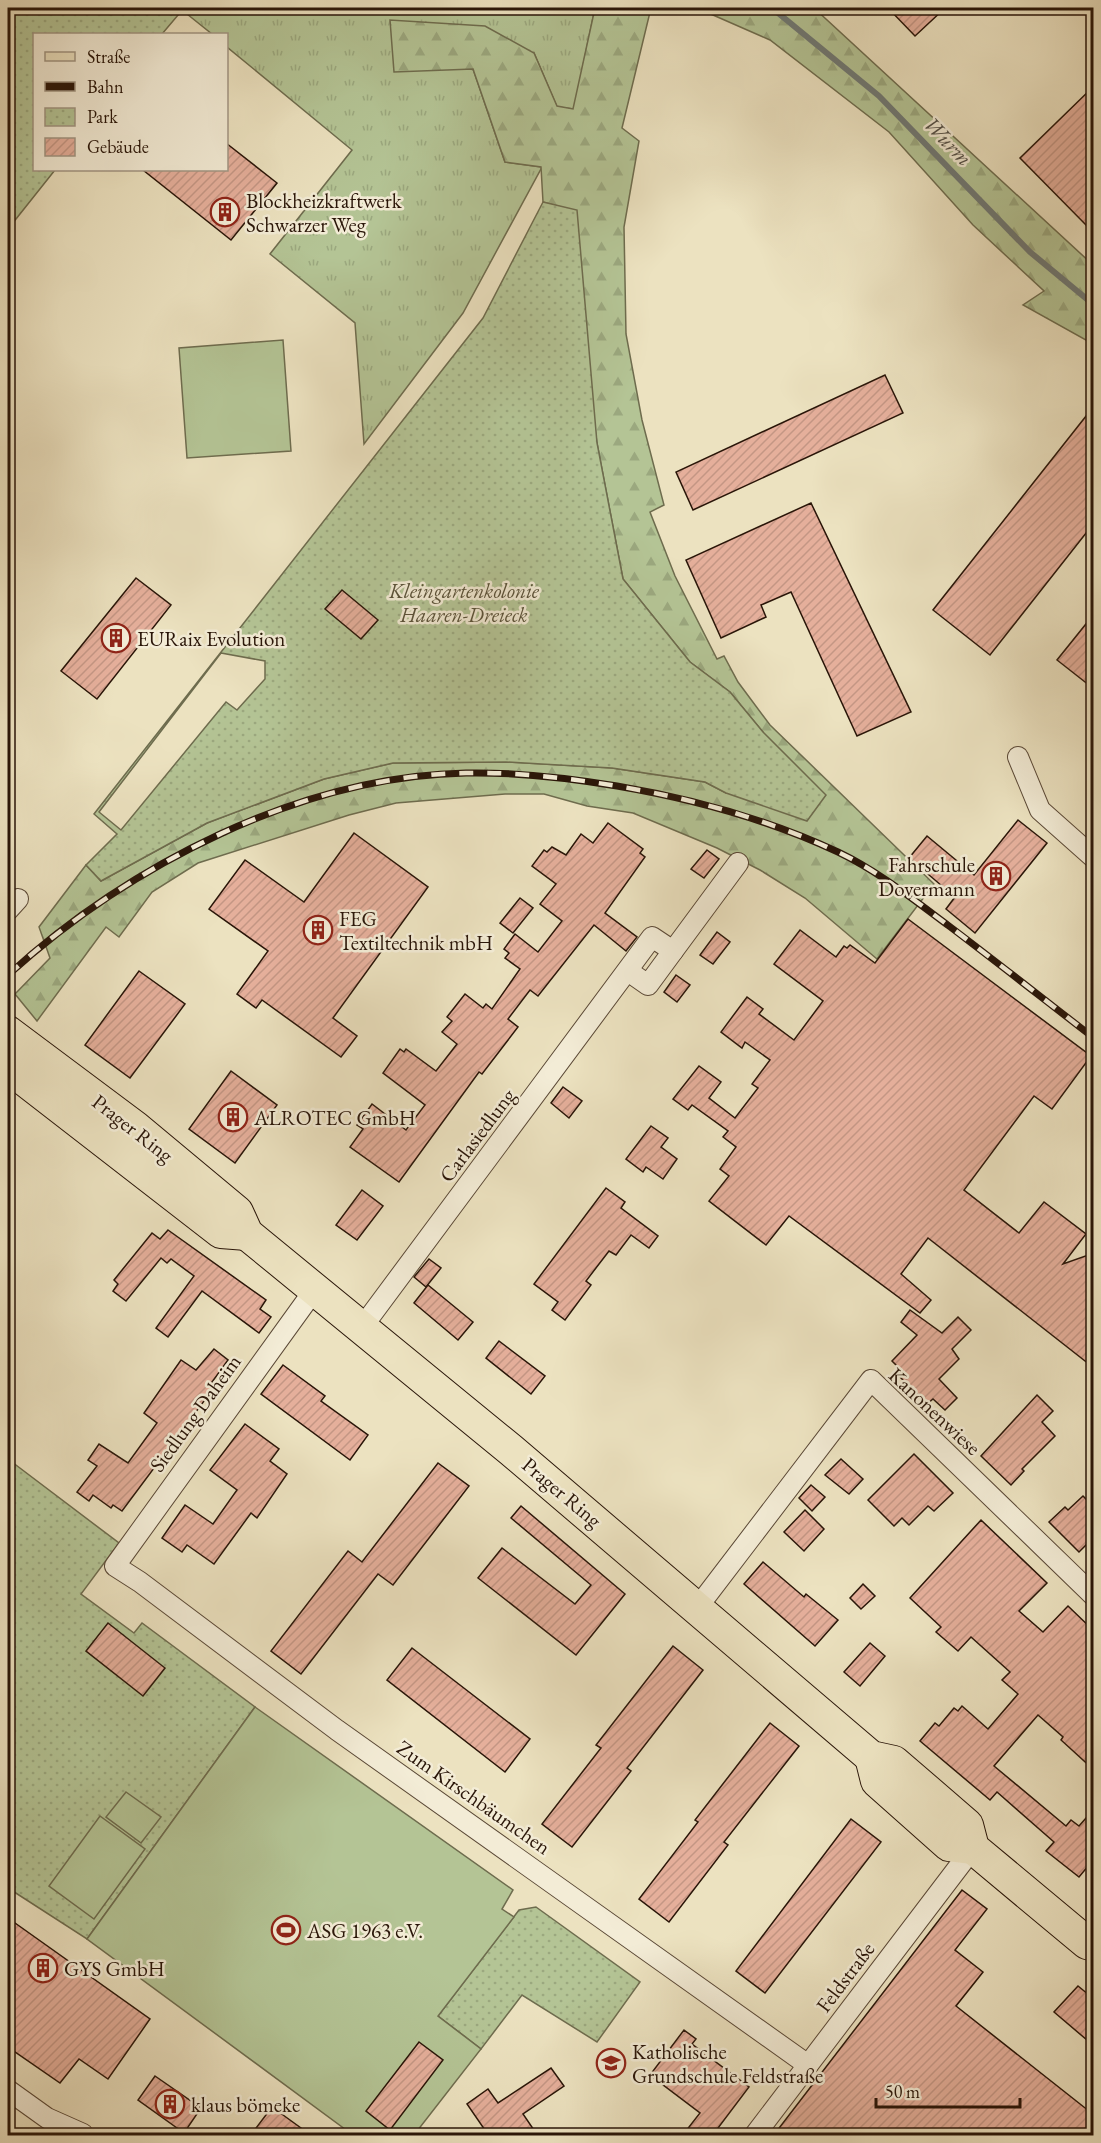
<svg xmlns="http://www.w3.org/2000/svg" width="1101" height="2143" font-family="'EB Garamond',serif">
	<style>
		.grass { fill: url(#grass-tufts); stroke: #6e6c4e; stroke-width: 1.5 }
		.forest { fill: url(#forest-firs); stroke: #6e6c4e; stroke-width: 1.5 }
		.park { fill: url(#park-dots); stroke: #6e6c4e; stroke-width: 1.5; fill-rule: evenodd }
		.pitch { fill: #b4c495; stroke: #6e6c4e; stroke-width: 1.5 }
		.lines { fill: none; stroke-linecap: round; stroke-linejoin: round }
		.stream { stroke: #6f7975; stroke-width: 6 }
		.building { fill: url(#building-hatch); stroke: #291508; stroke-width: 1.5 }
		.minor-casing { stroke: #5a4836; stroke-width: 22 }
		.primary-casing { stroke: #291508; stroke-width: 34 }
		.minor { stroke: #f3ecd6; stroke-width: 20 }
		.primary { stroke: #ece2c0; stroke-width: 32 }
		.rail-casing { stroke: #291508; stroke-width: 7 }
		.rail { stroke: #f3ecd6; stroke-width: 4.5; stroke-dasharray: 14; stroke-linecap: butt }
		.labels { text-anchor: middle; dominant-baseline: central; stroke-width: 5; stroke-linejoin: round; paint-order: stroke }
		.poi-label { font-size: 21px; fill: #291508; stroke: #f3ecd6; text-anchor: start }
		.park-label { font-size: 21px; font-style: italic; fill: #5a5239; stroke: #f3ecd6 }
		.street-label { font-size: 21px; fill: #291508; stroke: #f3ecd6 }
		.water-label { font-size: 22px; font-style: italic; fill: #524f47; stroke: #f3ecd6 }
	</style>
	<defs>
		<pattern id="grass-tufts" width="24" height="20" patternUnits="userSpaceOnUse" patternTransform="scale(1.5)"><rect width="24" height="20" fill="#b4c495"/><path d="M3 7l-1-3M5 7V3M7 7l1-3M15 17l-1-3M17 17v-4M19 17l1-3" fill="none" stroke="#9ba87f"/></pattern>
		<pattern id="forest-firs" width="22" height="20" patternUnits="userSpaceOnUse" patternTransform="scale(1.5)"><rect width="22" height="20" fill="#b4c495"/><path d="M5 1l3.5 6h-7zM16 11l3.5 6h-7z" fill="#9ba87f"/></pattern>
		<pattern id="park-dots" width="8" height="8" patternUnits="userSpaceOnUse" patternTransform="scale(1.5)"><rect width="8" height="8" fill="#b4c495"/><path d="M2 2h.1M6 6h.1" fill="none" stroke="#9ba87f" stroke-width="1.8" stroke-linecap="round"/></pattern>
		<pattern id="building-hatch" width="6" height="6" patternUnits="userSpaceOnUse" patternTransform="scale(1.5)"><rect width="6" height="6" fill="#e5af9b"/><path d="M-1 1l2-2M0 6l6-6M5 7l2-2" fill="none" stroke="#c49684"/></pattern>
	</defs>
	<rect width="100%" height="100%" fill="#ece2c0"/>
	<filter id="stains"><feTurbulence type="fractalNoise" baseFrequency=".00333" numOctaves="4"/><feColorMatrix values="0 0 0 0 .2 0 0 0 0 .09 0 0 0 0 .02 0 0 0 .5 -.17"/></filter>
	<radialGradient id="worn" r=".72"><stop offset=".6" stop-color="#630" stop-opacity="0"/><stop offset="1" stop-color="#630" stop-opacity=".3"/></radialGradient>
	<!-- grass -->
	<polygon class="grass" points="184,8 595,8 574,109 557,107 534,53 473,69 505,162 542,167 463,313 364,444 355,323 270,254 352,150 227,47 226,34 212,34 182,10"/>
	<!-- forest -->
	<g class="forest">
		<polygon points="595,8 651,8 622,128 639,141 624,227 626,334 642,420 664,505 650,512 675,576 717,659 724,656 738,682 770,725 934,884 877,959 805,898 760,870 717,848 633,813 587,806 544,794 505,794 396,803 349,815 198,863 152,892 119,937 106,927 37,1021 15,994 50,958 39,927 86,865 101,881 207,823 324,779 393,763 506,762 612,768 705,782 726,793 763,732 730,692 690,662 623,579 597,443 564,208 543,202 541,167 505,162 473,69 394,72 390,20 485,26 534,53 557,106 573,109"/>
		<polygon points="697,8 814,8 1093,265 1093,344 1023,305 1044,291 973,225 889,132 770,40"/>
	</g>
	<!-- park -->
	<g class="park">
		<polygon points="8,8 184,8 162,34 34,34 34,170 55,170 8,229"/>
		<path d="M543 202 577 210 597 443 623 579 690 662 730 692 763 732 826 795 807 821 726 793 705 782 612 768 506 762 393 763 324 779 207 823 101 881 86 865 117 834 94 814 483 318ZM221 653 265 661V679L237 710 226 702 121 830 99 812Z"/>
		<polygon points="8,1459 119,1543 81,1594 134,1633 142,1623 255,1707 87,1939 8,1888"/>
		<polygon points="536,1907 640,1982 597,2042 522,1995 481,2049 438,2016 519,1910"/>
	</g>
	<!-- pitch -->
	<g class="pitch">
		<polygon points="283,340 291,451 187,458 179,348"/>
		<polygon points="255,1707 513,1890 502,1909 514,1917 438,2016 481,2049 414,2135 353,2135 87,1939"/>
		<polygon points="126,1792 161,1817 141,1843 106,1817"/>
		<polygon points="100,1816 145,1849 94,1919 49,1886"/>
	</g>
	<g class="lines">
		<!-- stream -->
		<polyline class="stream" points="772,8 879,96 1030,252 1094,305"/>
	</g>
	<!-- building -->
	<g class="building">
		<polygon points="888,8 945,8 915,36"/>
		<polygon points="1094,86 1094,218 1086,225 1020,158"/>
		<polygon points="226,143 277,183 231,240 143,170 226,170"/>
		<polygon points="885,375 903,413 693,510 676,472"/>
		<polygon points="1094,406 1094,523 990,655 933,610"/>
		<polygon points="811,503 911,712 857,736 791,592 761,605 766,617 721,638 686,560"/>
		<polygon points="136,578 171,605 97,699 61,671"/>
		<polygon points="342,590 378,620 361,639 325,609"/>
		<polygon points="1094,614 1094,689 1057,660"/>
		<polygon points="1018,820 1047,843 975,933 946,909 955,897 909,858 927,836 974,875"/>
		<polygon points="608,823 643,849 640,853 645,857 605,913 637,937 626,951 594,925 538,996 530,990 508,1019 518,1027 482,1074 479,1072 399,1182 350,1147 363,1129 357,1125 372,1104 406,1130 425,1105 383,1073 400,1049 404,1052 406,1049 436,1071 457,1044 442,1032 452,1021 447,1017 465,994 483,1008 486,1004 492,1009 520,969 505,958 509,953 504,949 515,934 538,952 562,921 540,904 556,884 532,866 544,850 547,852 552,847 566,855 581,834 593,843"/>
		<polygon points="354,833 428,887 333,1018 357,1036 341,1057 262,1000 256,1008 237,994 268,951 209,909 245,860 304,902"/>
		<polygon points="707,850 719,859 704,878 691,869"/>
		<polygon points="520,898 533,908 513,933 500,923"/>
		<polygon points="908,919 1091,1056 1052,1109 1034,1096 964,1190 1019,1233 1044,1202 1086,1234 1063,1264 1094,1253 1094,1368 928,1238 901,1274 931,1300 920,1313 789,1216 766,1245 709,1201 729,1176 720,1169 736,1147 723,1137 728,1131 692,1105 688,1110 673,1099 699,1066 721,1082 709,1098 735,1118 758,1088 752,1084 770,1060 745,1042 742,1048 721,1032 747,997 763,1009 759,1014 794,1040 823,1001 774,964 800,930 836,957 844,946 847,948 850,945 875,963"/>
		<polygon points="717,932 730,942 713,964 700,955"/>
		<polygon points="139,971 185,1004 130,1078 85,1045"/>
		<polygon points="676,975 690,985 677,1002 664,992"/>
		<polygon points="231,1071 277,1105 235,1163 189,1129"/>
		<polygon points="563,1087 582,1101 569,1118 551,1103"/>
		<polygon points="651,1126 668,1138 661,1147 677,1159 663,1179 646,1167 643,1172 626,1159"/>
		<polygon points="606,1188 625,1202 621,1208 658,1236 649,1248 631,1235 616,1255 609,1251 586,1281 591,1285 565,1320 552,1310 558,1302 534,1284"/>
		<polygon points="362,1190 383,1206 357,1240 336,1225"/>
		<polygon points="168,1230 266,1300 260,1309 271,1317 259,1333 202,1291 168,1337 156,1328 194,1276 171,1259 167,1263 161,1258 126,1301 113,1291 118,1284 114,1280 152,1233 160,1239"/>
		<polygon points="429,1259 441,1268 426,1287 414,1277"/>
		<polygon points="428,1285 473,1322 458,1340 414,1303"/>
		<polygon points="910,1310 942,1333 958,1317 971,1330 952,1349 959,1359 939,1379 957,1398 945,1410 933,1399 927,1404 898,1375 902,1371 892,1361 917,1335 901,1322"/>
		<polygon points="499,1341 545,1376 531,1394 486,1358"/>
		<polygon points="214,1349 228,1360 212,1382 216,1385 122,1511 113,1505 111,1508 93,1495 89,1501 77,1492 97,1466 88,1460 99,1444 128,1463 157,1423 144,1413 181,1360 196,1370"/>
		<polygon points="283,1365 325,1396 321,1401 368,1435 350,1460 261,1394"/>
		<polygon points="1037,1395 1053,1411 1042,1422 1055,1436 1022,1469 1024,1471 1011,1485 981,1456"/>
		<polygon points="245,1424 279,1449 270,1461 287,1474 257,1518 251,1513 214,1564 187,1545 182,1552 162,1538 185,1505 213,1524 237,1490 210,1470"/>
		<polygon points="914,1454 953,1493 934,1511 928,1506 909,1525 902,1518 894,1526 868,1500"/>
		<polygon points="841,1459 863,1479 849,1494 825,1475"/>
		<polygon points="438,1463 469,1486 393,1585 378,1574 301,1674 271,1651 348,1551 362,1562"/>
		<polygon points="811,1485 825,1497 812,1511 799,1498"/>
		<polygon points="1083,1496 1094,1507 1094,1537 1079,1552 1049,1522 1065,1507 1068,1510"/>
		<polygon points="521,1506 625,1594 576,1655 478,1578 502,1548 575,1604 591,1585 511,1518"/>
		<polygon points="805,1510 824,1529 804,1551 784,1532"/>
		<polygon points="981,1520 1047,1583 1019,1611 1043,1632 1068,1606 1094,1631 1094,1770 1061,1740 1063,1737 1038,1715 994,1766 1066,1826 1071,1820 1079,1826 1094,1809 1094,1859 1079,1877 1046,1851 1054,1842 997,1792 990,1800 920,1741 935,1723 939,1726 954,1708 958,1711 962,1706 988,1729 1018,1694 1002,1680 1010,1672 971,1637 958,1651 936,1632 941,1627 910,1598"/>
		<polygon points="763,1562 804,1597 806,1594 838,1620 815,1646 744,1584"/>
		<polygon points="863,1584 875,1596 861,1609 850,1598"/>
		<polygon points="108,1623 165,1668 143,1696 86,1651"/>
		<polygon points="870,1643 885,1656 860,1686 844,1672"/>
		<polygon points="673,1646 703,1670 627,1768 631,1771 572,1847 542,1824 601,1748 596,1745"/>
		<polygon points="412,1648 530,1739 505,1772 387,1680"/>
		<polygon points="770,1723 799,1746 724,1842 728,1845 669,1922 639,1899 698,1822 695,1820"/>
		<polygon points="851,1819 881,1842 765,1993 736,1971"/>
		<polygon points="962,1890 987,1909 955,1950 983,1972 956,2006 1094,2115 1094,2136 773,2136"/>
		<polygon points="8,1918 150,2019 108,2079 79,2059 60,2083 8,2047"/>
		<polygon points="1078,1986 1094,1999 1094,2046 1054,2012"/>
		<polygon points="684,2030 696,2039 692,2044 749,2087 712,2136 682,2136 700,2113 650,2075"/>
		<polygon points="419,2042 443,2060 390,2130 366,2111"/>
		<polygon points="551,2068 564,2086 523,2114 538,2136 489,2136 467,2104 488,2089 498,2103"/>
		<polygon points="155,2076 201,2108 184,2133 138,2100"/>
		<polygon points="272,2107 312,2136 266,2136 256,2128"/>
	</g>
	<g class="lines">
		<!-- minor casing -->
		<g class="minor-casing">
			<g id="minor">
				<polyline points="1018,757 1040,810 1094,858"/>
				<polyline points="8,910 18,899"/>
				<polyline points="628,971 648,985 673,951"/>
				<polyline points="315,1289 115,1566 140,1582 337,1730 808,2065"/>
				<polyline points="363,1326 652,937 673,951 738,863"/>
				<polyline points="697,1608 871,1380 1094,1596"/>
				<polyline points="8,2090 47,2118 83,2134"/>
				<polyline points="754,2136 973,1848"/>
			</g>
		</g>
		<!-- primary casing -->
		<g class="primary-casing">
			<g id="primary">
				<polyline points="8,1032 135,1127 237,1212 247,1234 511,1450 871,1757 894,1762 967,1825 973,1848 1087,1943 1094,1945"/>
				<polyline points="8,1067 221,1232 247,1234"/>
				<polyline points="871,1757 877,1781 949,1845 973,1848"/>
			</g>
		</g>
		<!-- minor -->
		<use href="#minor" class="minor"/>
		<!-- primary -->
		<use href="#primary" class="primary"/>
		<!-- rail casing -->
		<g class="rail-casing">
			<path id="rail" d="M8 975C128 866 300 776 466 773 517 772 568 778 617 786 694 799 767 819 838 852 878 871 914 900 949 926 998 963 1046 1001 1094 1038"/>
		</g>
		<!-- rail -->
		<use href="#rail" class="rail"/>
	</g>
	<!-- icons -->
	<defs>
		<g id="building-ring" transform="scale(1.5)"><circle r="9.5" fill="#f3ecd6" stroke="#8f2418" stroke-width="1.5"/><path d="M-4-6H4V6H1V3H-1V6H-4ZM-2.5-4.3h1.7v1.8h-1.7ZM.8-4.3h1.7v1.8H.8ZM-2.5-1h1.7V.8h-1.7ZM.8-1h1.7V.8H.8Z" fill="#8f2418"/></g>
		<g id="stadium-ring" transform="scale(1.5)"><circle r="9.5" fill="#f3ecd6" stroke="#8f2418" stroke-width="1.5"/><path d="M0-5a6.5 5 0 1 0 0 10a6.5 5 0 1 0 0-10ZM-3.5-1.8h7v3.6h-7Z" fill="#8f2418"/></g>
		<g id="school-ring" transform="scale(1.5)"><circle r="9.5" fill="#f3ecd6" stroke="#8f2418" stroke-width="1.5"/><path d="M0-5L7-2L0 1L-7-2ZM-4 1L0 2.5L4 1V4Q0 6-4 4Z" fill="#8f2418"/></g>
	</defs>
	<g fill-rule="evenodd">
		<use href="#building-ring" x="225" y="212"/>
		<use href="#building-ring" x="116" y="638"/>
		<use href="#building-ring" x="996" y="876"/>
		<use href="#building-ring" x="318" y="930"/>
		<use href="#building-ring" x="233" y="1117"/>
		<use href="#stadium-ring" x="286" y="1930"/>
		<use href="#building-ring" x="43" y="1968"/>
		<use href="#school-ring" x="611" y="2063"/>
		<use href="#building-ring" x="170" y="2104"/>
	</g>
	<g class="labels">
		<!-- poi labels -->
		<g class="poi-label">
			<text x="246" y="200">Blockheizkraftwerk<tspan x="246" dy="24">Schwarzer Weg</tspan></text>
			<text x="137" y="638">EURaix Evolution</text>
			<text x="975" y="864" text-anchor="end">Fahrschule<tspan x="975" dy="24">Dovermann</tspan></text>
			<text x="339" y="918">FEG<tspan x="339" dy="24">Textiltechnik mbH</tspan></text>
			<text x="254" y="1117">ALROTEC GmbH</text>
			<text x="307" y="1930">ASG 1963 e.V.</text>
			<text x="64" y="1968">GYS GmbH</text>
			<text x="632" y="2051">Katholische<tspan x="632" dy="24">Grundschule Feldstraße</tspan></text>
			<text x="191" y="2104">klaus bömeke</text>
		</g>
		<!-- park labels -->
		<g class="park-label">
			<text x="464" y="590">Kleingartenkolonie<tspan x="464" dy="24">Haaren-Dreieck</tspan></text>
		</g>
		<!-- street labels -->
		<g class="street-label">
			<text transform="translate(133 1128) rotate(38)">Prager Ring</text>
			<text transform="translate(477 1135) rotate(-53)">Carlasiedlung</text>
			<text transform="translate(935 1411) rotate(43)">Kanonenwiese</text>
			<text transform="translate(195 1413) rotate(-54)">Siedlung Daheim</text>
			<text transform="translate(562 1492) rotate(40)">Prager Ring</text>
			<text transform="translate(474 1797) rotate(35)">Zum Kirschbäumchen</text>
			<text transform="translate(845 1977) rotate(-53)">Feldstraße</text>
		</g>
		<!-- water labels -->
		<g class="water-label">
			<text transform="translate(948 141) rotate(46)">Wurm</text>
		</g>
	</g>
	<!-- margin -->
	<rect width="1101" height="2143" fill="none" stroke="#ece2c0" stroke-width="30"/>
	<rect x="9" y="9" width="1083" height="2125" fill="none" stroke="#291508" stroke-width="3"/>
	<rect x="15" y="15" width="1071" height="2113" fill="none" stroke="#291508" stroke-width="1.5"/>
	<!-- legend -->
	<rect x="33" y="33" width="195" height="138" fill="#f3ecd6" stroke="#a29684" stroke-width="1.5"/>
	<rect x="45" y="52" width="30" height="9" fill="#ece2c0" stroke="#a29684" stroke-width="1.5"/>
	<text x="87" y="63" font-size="18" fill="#291508">Straße</text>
	<rect x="45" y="82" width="30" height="9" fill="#291508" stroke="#a29684" stroke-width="1.5"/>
	<text x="87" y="93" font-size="18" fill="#291508">Bahn</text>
	<rect x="45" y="108" width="30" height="18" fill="url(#park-dots)" stroke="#a29684" stroke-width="1.5"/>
	<text x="87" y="123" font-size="18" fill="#291508">Park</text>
	<rect x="45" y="138" width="30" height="18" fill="url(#building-hatch)" stroke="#a29684" stroke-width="1.5"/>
	<text x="87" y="153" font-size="18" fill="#291508">Gebäude</text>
	<!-- scale -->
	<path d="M876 2098v9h144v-9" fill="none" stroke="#291508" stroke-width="3"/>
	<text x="885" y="2098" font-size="18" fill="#291508" stroke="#f3ecd6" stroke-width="4.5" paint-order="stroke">50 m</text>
	<rect width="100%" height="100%" filter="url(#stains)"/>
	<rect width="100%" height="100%" fill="url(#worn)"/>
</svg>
